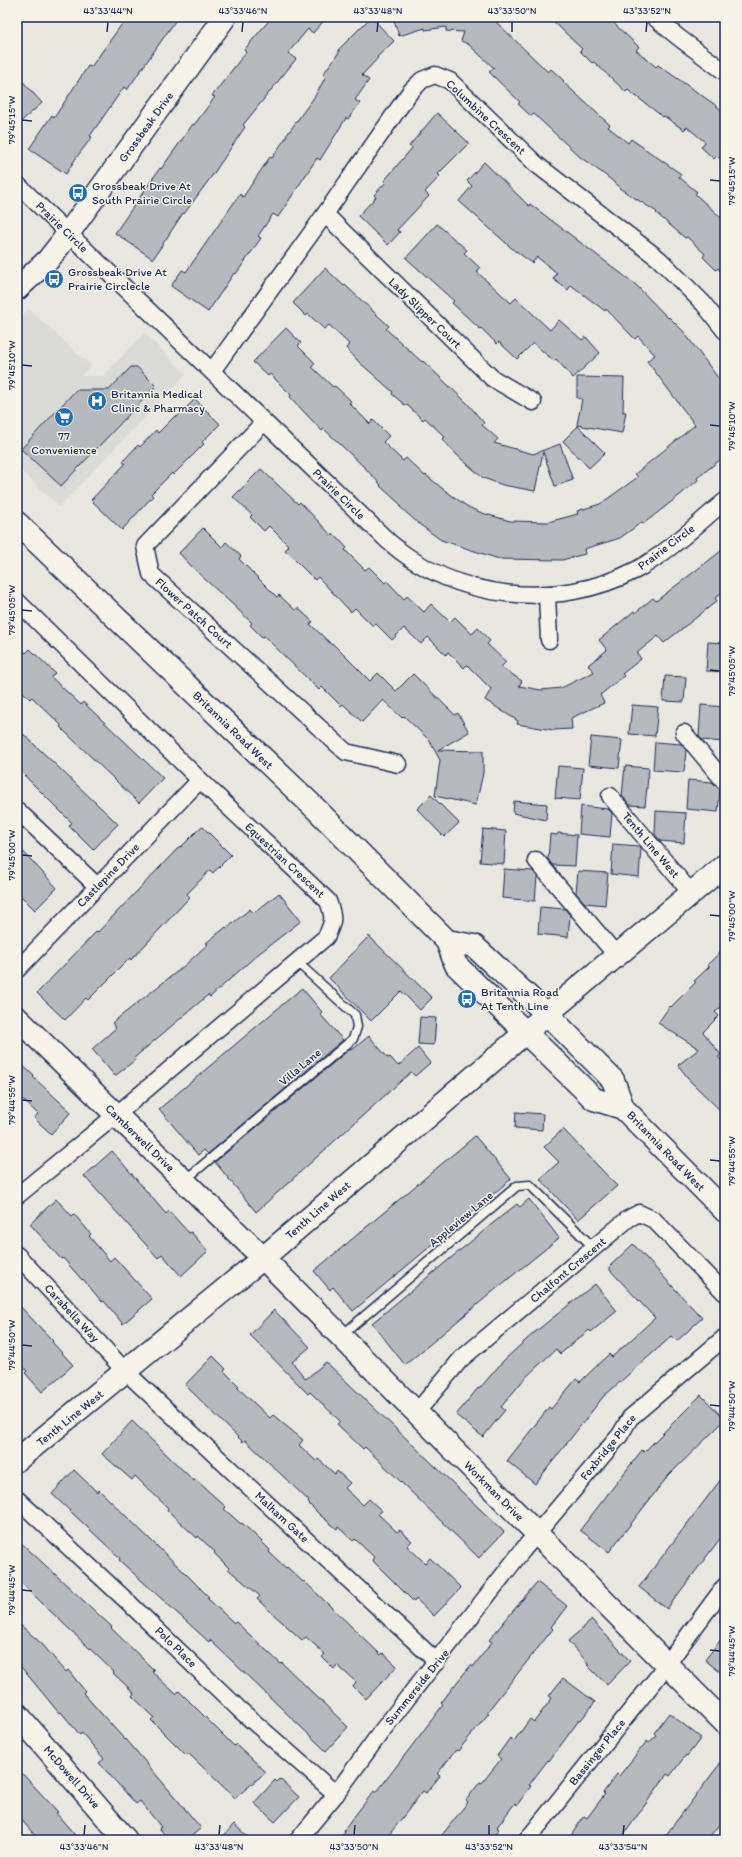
<svg xmlns="http://www.w3.org/2000/svg" width="742" height="1857" font-family="Itim,sans-serif">
	<style>
		.built { fill: #dadad6 }
		.building { fill: #b6babf; stroke: #1b2f5e }
		.lines { fill: none; stroke-linecap: round; stroke-linejoin: round }
		.lane-casing { stroke: #1b2f5e; stroke-width: 11 }
		.street-casing { stroke: #1b2f5e; stroke-width: 19 }
		.secondary-casing { stroke: #1b2f5e; stroke-width: 25 }
		.lane { stroke: #f7f3e8; stroke-width: 8 }
		.street { stroke: #f7f3e8; stroke-width: 16 }
		.secondary { stroke: #f7f3e8; stroke-width: 22 }
		.ticks { fill: none; stroke: #1b2f5e; stroke-width: 1.5 }
		.labels { text-anchor: middle; dominant-baseline: central; stroke-width: 3; stroke-linejoin: round; paint-order: stroke }
		.street-label { font-size: 12px; fill: #1b2f5e; stroke: #f7f3e8 }
		.poi-label { font-size: 12px; fill: #1b2f5e; stroke: #f7f3e8; text-anchor: start }
		.neatline { fill: none; stroke: #1b2f5e; stroke-width: 1.5 }
		.ticks-label { font-size: 10px; text-anchor: middle; fill: #1b2f5e }
	</style>
	<rect width="100%" height="100%" fill="#eae7e0"/>
	<filter id="ink" filterUnits="userSpaceOnUse"><feTurbulence type="fractalNoise" baseFrequency=".025" numOctaves="2"/><feDisplacementMap in="SourceGraphic" scale="8" xChannelSelector="R" yChannelSelector="G"/><feConvolveMatrix kernelMatrix="1 2 1 2 8 2 1 2 1" color-interpolation-filters="sRGB"/></filter>
	<g filter="url(#ink)">
		<!-- built -->
		<polygon class="built" points="29,309 91,366 81,376 103,376 144,333 186,374 59,507 17,467 17,320"/>
		<!-- building -->
		<g class="building">
			<polygon points="127,17 178,17 127,90 124,87 90,136 92,137 76,158 66,174 29,149 52,115 54,118 88,66 91,67"/>
			<polygon points="272,17 327,17 313,33 308,29 288,53 296,59 243,125 245,127 214,173 184,214 183,213 153,259 115,233 160,168 161,169 193,124 194,125 215,97 212,96 246,52 244,50"/>
			<polygon points="371,17 394,41 377,57 378,58 362,75 369,80 355,100 360,103 348,119 346,118 320,160 317,158 278,217 273,214 258,236 261,238 248,257 236,274 234,273 208,312 171,286 182,270 186,272 240,194 243,197 270,157 272,158 287,136 286,136 315,96 326,76 323,74 340,51 338,50"/>
			<polygon points="393,17 491,17 548,72 551,69 564,81 563,82 610,125 608,127 628,143 631,139 681,174 679,177 697,192 695,194 725,221 725,277 718,268 716,270 703,257 705,254 687,237 685,238 656,213 657,212 619,188 620,187 605,175 580,157 534,114 531,116 518,104 520,102 489,72 494,68 468,44 461,41 464,32 446,31 446,27 425,30 425,28 399,36"/>
			<polygon points="549,17 607,17 639,47 636,50 656,67 658,65 714,104 725,113 725,164 717,156 714,159 701,147 705,142 687,127 684,130 664,116 663,117 628,90 626,92 594,62 592,63 580,51 582,49"/>
			<polygon points="17,75 42,103 17,125"/>
			<polygon points="437,113 469,143 438,174 440,176 425,192 429,196 397,230 400,232 388,245 358,216 376,197 374,195 386,182 384,181 412,148 409,146"/>
			<polygon points="484,162 529,206 530,204 635,284 668,318 669,317 683,331 725,387 725,456 697,478 698,480 680,495 643,524 642,522 620,538 584,549 585,554 562,560 499,559 441,540 419,524 400,507 401,505 380,486 381,485 364,467 324,429 322,431 290,397 291,395 270,374 268,376 253,362 286,328 301,343 298,346 315,363 312,367 333,387 335,386 351,401 349,403 370,424 373,420 389,436 383,442 403,461 406,458 425,476 426,475 443,489 468,507 482,513 510,521 548,522 578,514 577,511 600,504 638,477 635,474 695,425 647,361 655,355 638,336 635,339 606,309 605,311 571,285 568,290 553,279 557,273 537,257 532,263 516,251 516,252 459,201 472,186 467,181"/>
			<polygon points="437,224 467,250 464,253 480,268 477,272 511,303 516,298 550,330 559,320 582,340 586,337 600,353 573,378 556,359 554,361 533,343 517,359 499,342 497,344 481,328 480,329 452,303 454,301 406,258"/>
			<polygon points="325,268 344,286 345,285 389,326 386,329 422,362 423,361 468,404 484,423 482,425 498,439 494,443 533,454 560,444 573,480 555,486 543,452 535,491 503,485 483,478 458,456 442,439 445,437 425,418 423,420 407,405 406,406 392,394 393,392 359,362 346,348 349,344 329,325 324,329 308,314 306,316 293,303"/>
			<polygon points="131,367 137,367 156,386 61,486 21,449 76,390 109,390"/>
			<polygon points="577,377 624,378 623,412 626,412 622,433 577,425 582,399 577,398"/>
			<polygon points="195,399 220,424 202,442 204,444 173,475 172,473 151,494 153,496 122,530 91,500 125,464 123,461 138,445 140,447 156,430 158,433 175,416 177,417"/>
			<polygon points="578,426 605,453 589,468 563,441"/>
			<polygon points="261,469 298,504 300,502 332,536 334,534 347,548 345,550 365,570 369,567 385,583 387,581 404,599 407,596 424,612 431,604 450,622 455,617 472,634 478,628 490,641 487,644 506,662 501,667 522,681 519,686 541,690 561,688 594,672 588,665 607,650 599,640 634,611 635,613 653,598 656,601 725,548 725,590 715,598 717,601 664,643 658,636 637,653 641,659 622,674 624,676 600,695 604,703 571,718 572,729 553,730 517,724 518,721 485,700 491,689 467,665 464,668 448,652 446,655 428,637 421,644 404,628 392,640 375,623 373,626 355,608 351,612 318,577 315,580 285,550 289,546 269,526 264,531 250,517 252,515 233,497"/>
			<polygon points="203,528 222,547 226,542 241,556 239,559 277,597 279,595 295,610 298,608 313,622 310,624 332,645 333,644 370,681 378,673 396,691 413,674 455,715 458,713 469,732 438,750 483,751 483,773 476,805 435,796 440,760 429,740 404,716 402,718 383,700 362,722 343,704 341,706 322,687 319,690 264,636 262,637 250,625 252,623 230,602 197,572 179,553"/>
			<polygon points="708,642 725,643 725,672 706,671"/>
			<polygon points="17,645 26,653 30,649 55,673 51,677 81,705 83,702 163,778 139,803 60,727 61,725 32,697 30,699 17,686"/>
			<polygon points="665,676 686,677 684,702 663,701"/>
			<polygon points="632,705 658,707 655,736 629,734"/>
			<polygon points="701,705 725,707 723,742 702,740 699,736"/>
			<polygon points="17,728 118,824 93,850 69,826 72,823 17,768"/>
			<polygon points="591,737 622,740 619,768 588,765"/>
			<polygon points="655,742 681,744 686,750 684,772 653,770"/>
			<polygon points="558,766 583,768 580,800 555,798"/>
			<polygon points="625,766 649,768 645,806 630,805 622,796"/>
			<polygon points="688,780 712,782 720,790 718,812 686,809"/>
			<polygon points="431,795 459,823 444,837 417,809"/>
			<polygon points="514,801 547,804 546,820 513,813"/>
			<polygon points="581,806 608,809 612,813 610,837 579,834"/>
			<polygon points="656,811 686,813 684,843 660,841 655,834"/>
			<polygon points="202,826 231,855 213,873 210,870 187,894 190,897 131,960 130,958 88,1000 86,998 65,1020 37,993 97,931 98,932 180,846 181,847"/>
			<polygon points="483,829 506,831 504,864 480,862"/>
			<polygon points="558,833 577,835 575,866 552,865 548,859 550,834 557,835"/>
			<polygon points="613,844 639,846 641,848 639,877 611,874"/>
			<polygon points="17,845 57,888 35,910 17,892"/>
			<polygon points="504,869 533,871 537,876 535,901 502,898"/>
			<polygon points="578,871 608,873 605,905 585,903 576,893"/>
			<polygon points="279,893 301,921 257,955 210,997 208,995 134,1058 135,1060 115,1076 92,1049 116,1028 112,1023 184,966 208,944 206,943 226,927 227,928 250,909 254,913"/>
			<polygon points="540,907 565,909 570,915 568,937 538,934"/>
			<polygon points="369,936 432,998 420,1010 401,991 371,1021 329,978"/>
			<polygon points="725,948 725,1004 715,1012 719,1016 703,1032 721,1055 718,1057 725,1064 725,1115 691,1082 678,1065 699,1049 658,1023 670,1006 671,1007 696,982 694,981 709,967 708,964"/>
			<polygon points="302,988 322,1012 320,1014 343,1040 208,1154 204,1150 198,1155 159,1109"/>
			<polygon points="420,1017 436,1018 434,1045 418,1044"/>
			<polygon points="369,1036 388,1058 390,1057 398,1066 418,1048 430,1063 415,1076 411,1072 256,1212 215,1162 351,1048 352,1050"/>
			<polygon points="17,1060 34,1076 33,1077 71,1112 51,1134 34,1118 38,1114 17,1094"/>
			<polygon points="516,1112 543,1114 542,1130 515,1128"/>
			<polygon points="563,1129 617,1186 578,1220 540,1179 559,1162 544,1147"/>
			<polygon points="475,1136 511,1179 353,1311 333,1287 330,1290 314,1271"/>
			<polygon points="112,1151 166,1214 169,1211 189,1233 191,1232 208,1251 181,1276 162,1254 158,1258 84,1176"/>
			<polygon points="56,1199 72,1216 74,1214 91,1234 89,1236 110,1261 114,1257 152,1299 123,1324 104,1301 102,1302 83,1279 82,1280 63,1258 61,1259 30,1224"/>
			<polygon points="529,1199 559,1238 496,1289 405,1365 372,1323 503,1215 517,1204 520,1207"/>
			<polygon points="633,1244 702,1318 677,1341 672,1336 603,1397 535,1484 507,1461 549,1407 551,1409 576,1379 580,1382 609,1354 612,1357 655,1318 610,1270 610,1266"/>
			<polygon points="595,1284 617,1311 591,1332 589,1330 560,1354 556,1349 525,1378 501,1407 505,1410 483,1437 456,1415 478,1388 479,1389 504,1360 535,1332"/>
			<polygon points="17,1303 53,1341 52,1342 73,1365 42,1392 25,1373 27,1371 17,1360"/>
			<polygon points="274,1310 310,1347 292,1362 306,1379 326,1362 504,1532 479,1558 365,1447 363,1449 337,1424 340,1421 310,1392 308,1394 250,1335"/>
			<polygon points="213,1356 226,1369 224,1371 239,1386 237,1387 270,1418 273,1415 303,1440 299,1445 316,1461 318,1459 335,1474 337,1471 350,1483 345,1488 363,1505 369,1499 382,1511 378,1514 397,1532 400,1530 412,1541 407,1546 425,1563 430,1558 461,1588 434,1616 416,1599 414,1602 372,1560 374,1557 355,1539 353,1541 338,1527 337,1529 320,1515 308,1503 309,1501 263,1457 245,1440 243,1442 185,1385"/>
			<polygon points="701,1395 725,1420 668,1476 609,1552 580,1530 642,1450 644,1452"/>
			<polygon points="132,1421 194,1481 195,1479 226,1507 224,1509 241,1524 242,1523 256,1536 270,1550 269,1552 286,1568 287,1567 303,1582 304,1581 381,1655 383,1653 397,1666 366,1699 353,1686 356,1682 337,1665 334,1669 322,1657 325,1654 306,1637 302,1640 271,1612 257,1599 260,1596 228,1569 229,1568 214,1553 215,1552 198,1536 197,1538 167,1510 168,1508 135,1476 132,1480 102,1454"/>
			<polygon points="74,1470 97,1492 99,1490 185,1573 209,1597 207,1598 234,1623 236,1622 281,1664 282,1663 348,1727 326,1751 210,1640 209,1642 119,1560 120,1558 52,1494"/>
			<polygon points="725,1474 725,1532 667,1609 639,1587"/>
			<polygon points="17,1539 112,1627 111,1628 154,1670 152,1672 176,1694 179,1691 234,1746 236,1744 266,1772 235,1798 188,1753 186,1755 151,1720 154,1717 132,1696 134,1693 113,1673 114,1672 17,1579"/>
			<polygon points="537,1582 567,1606 551,1627 553,1629 487,1712 489,1713 458,1751 456,1750 437,1774 440,1776 426,1793 423,1791 385,1840 339,1840 345,1832 344,1830 360,1809 374,1791 376,1793 443,1705 441,1703 454,1686 471,1665 473,1667 492,1642 489,1640"/>
			<polygon points="592,1620 630,1661 607,1685 587,1665 589,1664 568,1641"/>
			<polygon points="17,1622 42,1644 66,1672 68,1670 85,1691 83,1693 125,1740 126,1739 201,1828 187,1840 169,1840 159,1828 161,1827 140,1801 136,1804 99,1763 104,1759 82,1733 80,1735 61,1712 59,1713 17,1662"/>
			<polygon points="725,1634 725,1676 705,1660"/>
			<polygon points="563,1678 595,1702 581,1720 580,1719 549,1761 548,1760 529,1785 531,1786 517,1805 515,1803 497,1827 499,1829 490,1840 438,1840 468,1802 466,1800 480,1782 482,1783 501,1759 497,1756 510,1738 514,1741 530,1719 534,1722 552,1698 549,1696"/>
			<polygon points="669,1713 701,1738 687,1756 686,1755 670,1776 667,1774 620,1840 568,1840 584,1816 587,1818 605,1794 603,1793 617,1774 619,1776 647,1741 649,1743 656,1735 654,1733"/>
			<polygon points="725,1757 725,1817 707,1840 662,1840"/>
			<polygon points="17,1768 58,1812 56,1813 79,1840 39,1840 17,1815"/>
			<polygon points="280,1779 299,1797 275,1822 254,1803 275,1780 277,1782"/>
			<polygon points="234,1824 251,1840 220,1840"/>
		</g>
		<g class="lines">
			<!-- lane casing -->
			<g class="lane-casing">
				<g id="lane">
					<polyline points="185,1180 353,1039 357,1027 355,1015 297,962"/>
					<polyline points="341,1336 517,1186 530,1185 594,1248"/>
				</g>
			</g>
			<!-- street casing -->
			<g class="street-casing">
				<g id="street">
					<polyline points="654,17 678,37 725,72"/>
					<path d="M17 184 388 541C455 601 557 611 636 570 669 552 697 524 725 501"/>
					<polyline points="325,214 492,378 533,402"/>
					<polyline points="212,371 325,214 410,92 422,80 435,75 450,81 536,164 659,259 703,303 725,331"/>
					<polyline points="264,422 145,546 151,574 346,752 398,764"/>
					<polyline points="547,595 549,640"/>
					<path d="M17 601 200 780 328 901C334 917 334 921 326 937L116 1115 17 1196"/>
					<polyline points="684,733 725,782"/>
					<polyline points="610,796 692,894"/>
					<polyline points="17,810 97,886"/>
					<polyline points="536,860 617,956"/>
					<polyline points="17,970 200,780"/>
					<polyline points="17,1255 126,1372 437,1662"/>
					<polyline points="416,1413 461,1359 628,1219 639,1213 654,1220 725,1293"/>
					<polyline points="17,1499 128,1602 240,1710 336,1794"/>
					<polyline points="298,1840 336,1794 381,1732 522,1551 620,1435 630,1418 725,1337"/>
					<polyline points="527,1840 656,1679 725,1586"/>
				</g>
			</g>
			<!-- secondary casing -->
			<g class="secondary-casing">
				<g id="secondary">
					<polyline points="17,289 48,260 59,246 225,17"/>
					<polyline points="17,523 316,809 447,941 456,965 594,1099 623,1108"/>
					<polyline points="447,941 474,946 547,1014 613,1080 623,1108 725,1211"/>
					<polyline points="17,1018 263,1258 725,1723"/>
					<polyline points="17,1460 263,1258 547,1014 725,865"/>
					<polyline points="17,1714 126,1840"/>
				</g>
			</g>
			<!-- lane -->
			<use href="#lane" class="lane"/>
			<!-- street -->
			<use href="#street" class="street"/>
			<!-- secondary -->
			<use href="#secondary" class="secondary"/>
		</g>
	</g>
	<!-- ticks -->
	<path class="ticks" d="M107 32 108 22M242 32 243 22M377 32 378 22M512 32V22M646 32 647 22M22 120 32 121M710 180 720 181M22 365 32 366M710 425 720 426M22 610 32 611M710 670 720 671M22 855 32 856M710 915 720 916M22 1100 32 1101M710 1160 720 1161M22 1345 32 1346M710 1405 720 1406M22 1590 32 1591M710 1650 720 1651M84 1835 85 1825M219 1835 220 1825M354 1835 355 1825M489 1835V1825M623 1835 624 1825"/>
	<!-- icons -->
	<defs>
		<g id="bus-disc" transform="scale(1)"><circle r="9.5" fill="#1f6fb2" stroke="#f7f3e8"/><path d="M-5-6H5V4H4V6H2V4H-2V6H-4V4H-5ZM-3.5-4V0h7V-4ZM-3.5 1.2v1.5H-2V1.2ZM2 1.2v1.5H3.5V1.2Z" fill="#fff"/></g>
		<g id="hospital-disc" transform="scale(1)"><circle r="9.5" fill="#1f6fb2" stroke="#f7f3e8"/><path d="M-5-5h3v3.5h4V-5h3V5h-3V1.5h-4V5h-3Z" fill="#fff"/></g>
		<g id="supermarket-disc" transform="scale(1)"><circle r="9.5" fill="#1f6fb2" stroke="#f7f3e8"/><path d="M-6-5.5h2.5l.6 2H6L4.5 2H-2.5L-4.4-4H-6ZM-1.5 3.2a1.3 1.3 0 1 0 .1 0ZM3 3.2a1.3 1.3 0 1 0 .1 0Z" fill="#fff"/></g>
	</defs>
	<g fill-rule="evenodd">
		<use href="#bus-disc" x="78" y="193"/>
		<use href="#bus-disc" x="54" y="279"/>
		<use href="#hospital-disc" x="97" y="401"/>
		<use href="#supermarket-disc" x="64" y="417"/>
		<use href="#bus-disc" x="467" y="999"/>
	</g>
	<g class="labels">
		<!-- street labels -->
		<g class="street-label">
			<text transform="translate(486 117) rotate(43)">Columbine Crescent</text>
			<text transform="translate(146 127) rotate(-54)">Grossbeak Drive</text>
			<text transform="translate(62 227) rotate(44)">Prairie Circle</text>
			<text transform="translate(425 313) rotate(44)">Lady Slipper Court</text>
			<text transform="translate(339 494) rotate(44)">Prairie Circle</text>
			<text transform="translate(666 547) rotate(-37)">Prairie Circle</text>
			<text transform="translate(194 613) rotate(42)">Flower Patch Court</text>
			<text transform="translate(233 730) rotate(44)">Britannia Road West</text>
			<text transform="translate(651 845) rotate(50)">Tenth Line West</text>
			<text transform="translate(285 860) rotate(43)">Equestrian Crescent</text>
			<text transform="translate(108 875) rotate(-46)">Castlepine Drive</text>
			<text transform="translate(300 1067) rotate(-40)">Villa Lane</text>
			<text transform="translate(140 1138) rotate(44)">Camberwell Drive</text>
			<text transform="translate(666 1151) rotate(46)">Britannia Road West</text>
			<text transform="translate(318 1210) rotate(-41)">Tenth Line West</text>
			<text transform="translate(461 1219) rotate(-40)">Appleview Lane</text>
			<text transform="translate(568 1270) rotate(-40)">Chalfont Crescent</text>
			<text transform="translate(72 1313) rotate(47)">Carabella Way</text>
			<text transform="translate(70 1418) rotate(-39)">Tenth Line West</text>
			<text transform="translate(608 1447) rotate(-51)">Foxbridge Place</text>
			<text transform="translate(494 1491) rotate(45)">Workman Drive</text>
			<text transform="translate(282 1517) rotate(43)">Malham Gate</text>
			<text transform="translate(176 1647) rotate(44)">Polo Place</text>
			<text transform="translate(417 1687) rotate(-51)">Summerside Drive</text>
			<text transform="translate(597 1752) rotate(-51)">Bassinger Place</text>
			<text transform="translate(72 1777) rotate(49)">McDowell Drive</text>
		</g>
		<!-- poi labels -->
		<g class="poi-label">
			<text x="92" y="186">Grossbeak Drive At<tspan x="92" dy="14">South Prairie Circle</tspan></text>
			<text x="68" y="272">Grossbeak Drive At<tspan x="68" dy="14">Prairie Circlecle</tspan></text>
			<text x="111" y="394">Britannia Medical<tspan x="111" dy="14">Clinic &amp; Pharmacy</tspan></text>
			<text x="64" y="436" text-anchor="middle">77<tspan x="64" dy="14">Convenience</tspan></text>
			<text x="481" y="992">Britannia Road<tspan x="481" dy="14">At Tenth Line</tspan></text>
		</g>
	</g>
	<!-- margin -->
	<rect width="742" height="1857" fill="none" stroke="#f7f3e8" stroke-width="44"/>
	<rect x="22" y="22" width="698" height="1813" class="neatline"/>
	<g class="ticks-label">
		<text x="108" y="14">43°33'44"N</text>
		<text x="243" y="14">43°33'46"N</text>
		<text x="378" y="14">43°33'48"N</text>
		<text x="512" y="14">43°33'50"N</text>
		<text x="647" y="14">43°33'52"N</text>
		<text transform="translate(11 120) rotate(-90)" y="4">79°45'15"W</text>
		<text transform="translate(731 181) rotate(-90)" y="4">79°45'15"W</text>
		<text transform="translate(11 365) rotate(-90)" y="4">79°45'10"W</text>
		<text transform="translate(731 426) rotate(-90)" y="4">79°45'10"W</text>
		<text transform="translate(11 610) rotate(-90)" y="4">79°45'05"W</text>
		<text transform="translate(731 671) rotate(-90)" y="4">79°45'05"W</text>
		<text transform="translate(11 855) rotate(-90)" y="4">79°45'00"W</text>
		<text transform="translate(731 916) rotate(-90)" y="4">79°45'00"W</text>
		<text transform="translate(11 1100) rotate(-90)" y="4">79°44'55"W</text>
		<text transform="translate(731 1161) rotate(-90)" y="4">79°44'55"W</text>
		<text transform="translate(11 1345) rotate(-90)" y="4">79°44'50"W</text>
		<text transform="translate(731 1406) rotate(-90)" y="4">79°44'50"W</text>
		<text transform="translate(11 1590) rotate(-90)" y="4">79°44'45"W</text>
		<text transform="translate(731 1651) rotate(-90)" y="4">79°44'45"W</text>
		<text x="84" y="1850">43°33'46"N</text>
		<text x="219" y="1850">43°33'48"N</text>
		<text x="354" y="1850">43°33'50"N</text>
		<text x="489" y="1850">43°33'52"N</text>
		<text x="623" y="1850">43°33'54"N</text>
	</g>
</svg>
